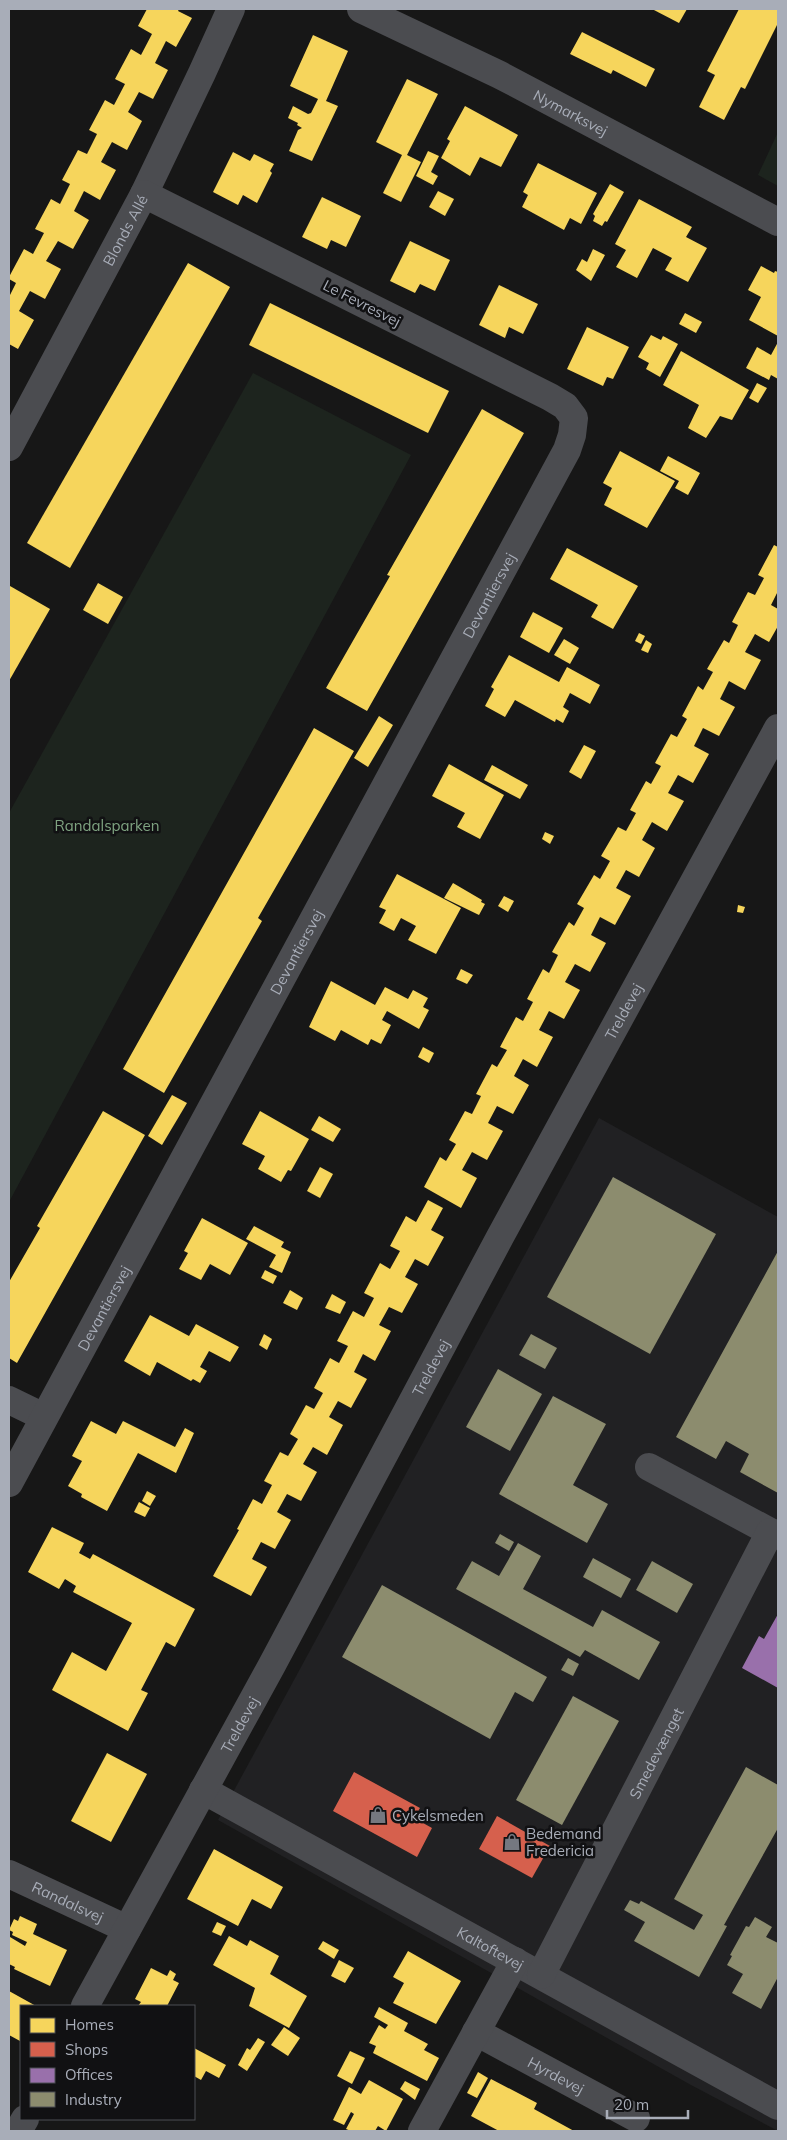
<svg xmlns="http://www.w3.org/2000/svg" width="787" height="2140" font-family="Mulish,sans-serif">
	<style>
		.built { fill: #212123 }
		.green { fill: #1d241e }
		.homes { fill: #f6d55c }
		.shops { fill: #d6604d }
		.offices { fill: #9970ab }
		.industry { fill: #8c8c6e }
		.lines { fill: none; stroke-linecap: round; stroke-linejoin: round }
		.minor { stroke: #4b4c50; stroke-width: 28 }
		.labels { text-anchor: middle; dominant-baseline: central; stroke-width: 5; stroke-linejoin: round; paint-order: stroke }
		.street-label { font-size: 15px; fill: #a8adb8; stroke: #111113 }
		.park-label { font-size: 15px; fill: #7fa381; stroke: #111113 }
		.poi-label { font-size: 15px; fill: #a8adb8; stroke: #111113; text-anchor: start }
	</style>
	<rect width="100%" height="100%" fill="#171717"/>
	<!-- built -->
	<polygon class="built" points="599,1118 778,1217 778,2131 691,2085 218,1820"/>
	<!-- green -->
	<g class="green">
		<polygon points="778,132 778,186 758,175"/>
		<polygon points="253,373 411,455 9,1202 9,813"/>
	</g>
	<!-- homes -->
	<g class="homes">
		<polygon points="147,9 179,9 178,11 192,18 176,47 166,41 155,63 168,70 153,99 139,92 128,112 142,121 127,150 112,142 101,162 116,170 100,200 84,191 74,211 89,220 73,249 58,241 46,261 61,269 45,299 30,291 19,311 34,320 18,349 9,344 9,297 16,283 9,279 9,277 24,249 33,254 44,233 35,229 51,199 60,204 70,184 62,180 78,150 87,154 97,134 89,130 105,100 114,105 125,84 115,79 131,49 141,55 152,34 138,26"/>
		<polygon points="652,9 687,9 679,23"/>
		<polygon points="739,9 776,9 778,10 778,23 745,89 741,87 724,120 699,107 715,75 707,71"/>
		<polygon points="582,32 655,69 646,87 613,70 611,74 570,54"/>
		<polygon points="313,35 348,51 326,101 338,106 312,161 289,151 298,130 302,128 297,125 298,123 288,118 293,106 308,114 311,113 318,99 290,86"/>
		<polygon points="407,79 438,94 407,155 421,162 401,202 383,193 402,155 376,142"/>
		<polygon points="465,106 518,135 501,167 480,157 470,176 441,158 450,141 447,139"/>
		<polygon points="428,151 439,156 431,172 438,176 433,185 416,176"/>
		<polygon points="233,152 250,161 254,154 274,164 270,171 272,173 257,203 243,195 238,205 213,192"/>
		<polygon points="538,163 597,193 581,224 570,218 564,230 522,207 528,195 523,192"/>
		<polygon points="610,184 624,192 607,222 605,221 602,226 593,221 595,216 593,214"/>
		<polygon points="438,191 454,199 445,216 429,207"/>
		<polygon points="322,197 361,216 346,247 331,240 327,249 302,237"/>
		<polygon points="639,199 692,227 686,237 707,248 688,282 665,270 672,258 653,248 637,278 616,267 626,250 615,244"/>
		<polygon points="410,241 450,260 435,291 420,284 415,293 390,281"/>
		<polygon points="593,249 605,255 591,281 576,270 582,259 587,262"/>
		<polygon points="188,263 230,287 70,568 27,543"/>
		<polygon points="761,266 774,273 775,271 778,272 778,336 749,320 761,297 748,290"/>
		<polygon points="499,285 538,304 523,334 509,327 505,338 479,325"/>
		<polygon points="270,303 449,391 428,433 249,345"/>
		<polygon points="685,313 702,322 696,333 679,324"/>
		<polygon points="587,327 629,347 613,379 607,377 603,386 567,369"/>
		<polygon points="651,335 661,340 663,336 678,344 660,377 646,369 649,363 638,357"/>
		<polygon points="778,342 778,379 771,375 769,380 746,368 757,347 771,355"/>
		<polygon points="681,351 749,390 732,420 720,416 706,438 688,428 699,405 663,385"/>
		<polygon points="757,383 767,388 758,403 749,398"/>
		<polygon points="482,409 524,433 367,711 326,688 390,576 387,575"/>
		<polygon points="620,451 675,481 647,528 604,505 612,488 603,483"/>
		<polygon points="668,456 700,473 688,495 675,488 679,481 660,471"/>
		<polygon points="774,545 778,547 778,591 771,605 778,609 778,626 769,642 755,634 745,652 761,660 745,690 729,681 720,699 735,707 719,736 703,728 694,746 709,754 693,783 678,775 668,793 684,801 667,831 652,822 642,840 655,848 639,877 626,870 616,888 631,896 615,925 600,917 591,935 606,943 590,972 575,964 565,982 580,990 564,1019 549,1011 539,1030 553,1037 537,1067 523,1059 514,1076 529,1085 513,1114 497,1106 488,1123 503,1131 487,1160 472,1152 462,1170 477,1178 461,1208 424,1187 440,1157 446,1161 456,1144 449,1140 465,1111 472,1114 481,1096 476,1094 492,1064 497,1067 507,1050 500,1047 516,1017 523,1021 533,1002 527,999 543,969 549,973 558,955 552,952 569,922 574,926 584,908 577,904 594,875 600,879 610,861 601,856 618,827 626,831 636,813 630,810 646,781 651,784 661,766 655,763 671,734 677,737 687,719 682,716 698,686 703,690 713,672 707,669 724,640 729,643 738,625 732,622 748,592 755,595 764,578 758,575"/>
		<polygon points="567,548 638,586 613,629 591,617 598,605 550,579"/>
		<polygon points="98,583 123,597 108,624 83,610"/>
		<polygon points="10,586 50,609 9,681 9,588"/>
		<polygon points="533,612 563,628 549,653 520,637"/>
		<polygon points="639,633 645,636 641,644 635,641"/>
		<polygon points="564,639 579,648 570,664 554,655"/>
		<polygon points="646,640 652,644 648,653 641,650"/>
		<polygon points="509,655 559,682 567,667 600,685 590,704 570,693 563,707 569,711 563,723 556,719 555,722 515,700 505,717 485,706 494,689 491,687"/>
		<polygon points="379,716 393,725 368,767 354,758"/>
		<polygon points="314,728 354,751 258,918 262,921 164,1093 123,1069"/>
		<polygon points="584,745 596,751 581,779 569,772"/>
		<polygon points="449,764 504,795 480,839 457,827 465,813 432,796"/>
		<polygon points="492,765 528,785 520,799 484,780"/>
		<polygon points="545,832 554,836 550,844 542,839"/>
		<polygon points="397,874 461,908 436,954 408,940 416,926 401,918 394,931 379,923 386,910 379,907"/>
		<polygon points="453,883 482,900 481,902 485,904 479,915 444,898"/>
		<polygon points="504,896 514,901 508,912 498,906"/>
		<polygon points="738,905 745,907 743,913 737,912"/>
		<polygon points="461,969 473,975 467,984 456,979"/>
		<polygon points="331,981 375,1005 385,987 408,999 413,990 428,998 423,1007 429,1010 419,1029 387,1011 382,1020 391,1025 381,1044 371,1039 368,1045 341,1030 335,1041 309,1027"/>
		<polygon points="423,1047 434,1053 429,1063 418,1057"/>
		<polygon points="172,1095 187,1103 162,1145 148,1136"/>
		<polygon points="103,1111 145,1135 17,1363 9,1358 9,1282 40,1228 37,1226"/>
		<polygon points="260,1111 309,1139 291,1171 288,1170 281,1182 258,1169 265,1156 242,1144"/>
		<polygon points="319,1116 341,1129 333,1142 311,1130"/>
		<polygon points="320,1167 333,1174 320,1198 307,1191"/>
		<polygon points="428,1200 443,1208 431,1230 444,1237 428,1266 415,1259 405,1277 418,1284 402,1313 389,1307 379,1325 391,1331 375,1361 363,1354 354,1372 367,1379 351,1408 338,1401 329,1417 343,1425 327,1455 313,1447 303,1464 317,1472 301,1501 287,1494 277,1512 291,1520 275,1549 261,1542 252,1559 267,1567 251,1596 213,1576 239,1530 237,1529 253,1499 262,1504 272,1485 264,1481 280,1452 288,1456 298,1439 290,1434 306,1405 314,1409 323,1393 314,1388 330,1358 339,1363 348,1346 337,1341 353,1311 364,1317 374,1298 364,1293 380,1263 390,1269 400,1251 390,1246 406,1216 416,1222"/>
		<polygon points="202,1218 248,1243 230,1275 210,1264 201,1280 179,1269 188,1253 184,1251"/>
		<polygon points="254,1226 284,1242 281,1247 291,1252 282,1273 269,1267 276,1255 246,1239"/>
		<polygon points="265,1270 277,1276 273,1284 261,1278"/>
		<polygon points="290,1290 303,1298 297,1310 283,1303"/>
		<polygon points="332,1294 346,1302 340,1314 325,1308"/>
		<polygon points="150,1315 189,1336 196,1324 239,1347 230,1362 209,1351 200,1367 207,1371 200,1383 193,1379 191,1381 157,1362 150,1376 124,1361"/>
		<polygon points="264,1334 272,1339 267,1350 259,1345"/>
		<polygon points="91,1421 116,1434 123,1421 175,1447 185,1428 194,1433 176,1473 138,1453 107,1511 81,1497 82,1494 68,1486 82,1461 72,1456"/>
		<polygon points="147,1491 156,1496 150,1506 142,1501"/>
		<polygon points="139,1502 150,1508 145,1517 134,1512"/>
		<polygon points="52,1527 84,1543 79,1553 90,1559 93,1554 195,1609 175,1647 166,1642 141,1690 148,1693 128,1731 52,1690 72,1652 106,1671 132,1623 73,1592 76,1586 65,1579 59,1589 28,1572"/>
		<polygon points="107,1753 147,1774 111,1842 71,1821"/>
		<polygon points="214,1849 283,1887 271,1909 252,1899 238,1926 187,1899"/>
		<polygon points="20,1916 37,1924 33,1934 67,1950 50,1986 14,1969 15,1967 9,1964 10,1937 25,1946 27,1942 12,1935 13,1932 9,1930 14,1919 18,1921"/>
		<polygon points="217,1922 226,1926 221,1936 212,1932"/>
		<polygon points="229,1936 247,1946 250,1940 279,1956 270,1974 307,1996 289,2028 249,2006 255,1988 213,1965"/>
		<polygon points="323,1941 339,1950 334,1959 318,1949"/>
		<polygon points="408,1951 461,1981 436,2024 393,2003 404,1983 393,1977"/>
		<polygon points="339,1960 354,1968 345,1983 331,1976"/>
		<polygon points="151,1968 167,1976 170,1970 176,1974 173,1980 179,1983 167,2006 138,2006 141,2002 135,1999"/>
		<polygon points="9,1991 36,2006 21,2006 20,2041 9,2035"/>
		<polygon points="379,2007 408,2023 404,2031 428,2044 424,2050 439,2058 427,2081 373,2053 376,2046 369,2043 379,2025 385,2029 388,2025 374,2017"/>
		<polygon points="284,2027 300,2038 288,2056 271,2045"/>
		<polygon points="258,2038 265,2042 247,2071 238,2065 247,2048 250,2050"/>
		<polygon points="194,2048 226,2065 219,2078 206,2071 201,2080 194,2076"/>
		<polygon points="350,2051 365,2058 352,2084 337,2076"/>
		<polygon points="478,2072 488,2078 477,2098 467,2093"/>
		<polygon points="491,2079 537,2103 534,2109 574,2131 499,2131 471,2116"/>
		<polygon points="369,2080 403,2099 386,2131 378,2126 375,2131 351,2131 346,2129 354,2114 351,2112 344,2125 333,2120 349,2087 361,2094"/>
		<polygon points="405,2081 420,2089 415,2100 400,2089"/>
	</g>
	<!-- shops -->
	<g class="shops">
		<polygon points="354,1772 420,1808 414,1818 432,1828 417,1857 333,1811"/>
		<polygon points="497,1816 550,1846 532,1878 479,1849"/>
	</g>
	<!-- offices -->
	<polygon class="offices" points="778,1614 778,1688 742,1668 759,1636 764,1639"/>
	<!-- industry -->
	<g class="industry">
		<polygon points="613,1177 716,1234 650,1354 547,1297"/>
		<polygon points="778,1251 778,1493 740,1472 749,1454 726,1441 716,1459 676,1437"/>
		<polygon points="531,1334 557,1348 545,1369 519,1355"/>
		<polygon points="498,1369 542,1394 510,1451 466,1427"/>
		<polygon points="553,1396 606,1424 573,1485 608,1504 587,1543 499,1494"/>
		<polygon points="500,1534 514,1542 509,1551 495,1543"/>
		<polygon points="518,1543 541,1556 523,1589 593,1627 602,1610 660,1642 639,1680 585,1650 580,1657 456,1589 472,1561 499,1576"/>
		<polygon points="593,1558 631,1579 621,1598 583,1577"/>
		<polygon points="652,1561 693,1584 677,1613 636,1590"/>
		<polygon points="382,1585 547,1677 533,1702 515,1692 490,1739 342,1657"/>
		<polygon points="568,1658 579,1664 573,1676 561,1670"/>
		<polygon points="573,1696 619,1721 562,1825 516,1800"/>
		<polygon points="746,1767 778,1785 778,1828 724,1925 727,1926 699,1977 634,1941 645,1922 624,1910 630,1900 639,1904 641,1901 694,1930 703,1915 674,1899"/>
		<polygon points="755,1917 772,1927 766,1937 778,1943 778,1977 761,2009 732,1993 743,1974 727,1965 732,1956 730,1955 746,1926 749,1927"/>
	</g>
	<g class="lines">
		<!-- minor -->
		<g class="minor">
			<path id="s1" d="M361 9 500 75 778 222"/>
			<path id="s2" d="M9 447 144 194 202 73 231 9"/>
			<polyline points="9,1400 44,1417"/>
			<polyline points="649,1467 778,1536"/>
			<path id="s3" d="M9 1483 567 450 572 435 574 418 565 406 550 397 144 194"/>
			<path id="s4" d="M203 1790 778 2106"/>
			<path id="s5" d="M9 1874 127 1929"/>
			<path id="s6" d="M541 1975 770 1532"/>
			<path id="s7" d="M85 2006 272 1665 500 1237 778 728"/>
			<path id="s8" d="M476 2032 636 2118"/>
			<polyline points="18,2131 25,2119"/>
			<polyline points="422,2131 515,1961"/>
		</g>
	</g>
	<!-- icons -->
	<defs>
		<g id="shop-bare" transform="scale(1.35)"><path d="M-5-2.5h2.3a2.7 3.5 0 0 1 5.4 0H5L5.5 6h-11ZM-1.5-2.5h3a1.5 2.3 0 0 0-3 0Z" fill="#757880" stroke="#111113" stroke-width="2.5" paint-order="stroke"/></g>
	</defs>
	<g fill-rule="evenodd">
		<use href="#shop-bare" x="378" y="1815"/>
		<use href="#shop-bare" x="512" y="1842"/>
	</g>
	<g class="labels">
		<!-- street labels -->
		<g class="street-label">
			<text stroke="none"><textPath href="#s1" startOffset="234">Nymarksvej</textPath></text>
			<text stroke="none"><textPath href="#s2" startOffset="246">Blonds Allé</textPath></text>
			<text transform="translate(362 303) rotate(27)">Le Fevresvej</text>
			<text stroke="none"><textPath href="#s3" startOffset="1009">Devantiersvej</textPath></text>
			<text stroke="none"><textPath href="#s3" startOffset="604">Devantiersvej</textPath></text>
			<text stroke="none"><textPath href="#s7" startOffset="1131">Treldevej</textPath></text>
			<text stroke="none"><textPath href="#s3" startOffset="199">Devantiersvej</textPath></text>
			<text stroke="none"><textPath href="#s7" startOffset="726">Treldevej</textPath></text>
			<text stroke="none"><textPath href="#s7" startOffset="321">Treldevej</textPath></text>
			<text stroke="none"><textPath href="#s6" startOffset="250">Smedevænget</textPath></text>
			<text stroke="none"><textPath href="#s5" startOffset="65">Randalsvej</textPath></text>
			<text stroke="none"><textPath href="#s4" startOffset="328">Kaltoftevej</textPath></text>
			<text stroke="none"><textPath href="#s8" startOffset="91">Hyrdevej</textPath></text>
		</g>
		<!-- park labels -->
		<g class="park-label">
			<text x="107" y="825">Randalsparken</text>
		</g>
		<!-- poi labels -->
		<g class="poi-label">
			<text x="392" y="1815">Cykelsmeden</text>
			<text x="526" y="1833">Bedemand<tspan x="526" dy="17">Fredericia</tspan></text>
		</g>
	</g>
	<!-- border -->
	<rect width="787" height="2140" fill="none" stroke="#a8adb8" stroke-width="20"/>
	<!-- legend -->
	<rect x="20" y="2005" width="175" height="115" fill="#111113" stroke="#4d4f55"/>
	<rect x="30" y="2018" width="25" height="15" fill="#f6d55c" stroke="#4d4f55"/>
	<text x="65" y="2030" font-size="15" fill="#a8adb8">Homes</text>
	<rect x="30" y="2042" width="25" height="15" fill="#d6604d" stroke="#4d4f55"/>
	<text x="65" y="2055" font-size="15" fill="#a8adb8">Shops</text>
	<rect x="30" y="2068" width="25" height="15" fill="#9970ab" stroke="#4d4f55"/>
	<text x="65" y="2080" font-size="15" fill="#a8adb8">Offices</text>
	<rect x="30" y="2092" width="25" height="15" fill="#8c8c6e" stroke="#4d4f55"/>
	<text x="65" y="2105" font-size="15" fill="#a8adb8">Industry</text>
	<!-- scale -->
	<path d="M607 2110v8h81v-8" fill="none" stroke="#a8adb8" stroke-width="2.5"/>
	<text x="614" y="2110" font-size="15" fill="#a8adb8" stroke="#111113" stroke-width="4" paint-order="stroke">20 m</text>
</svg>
